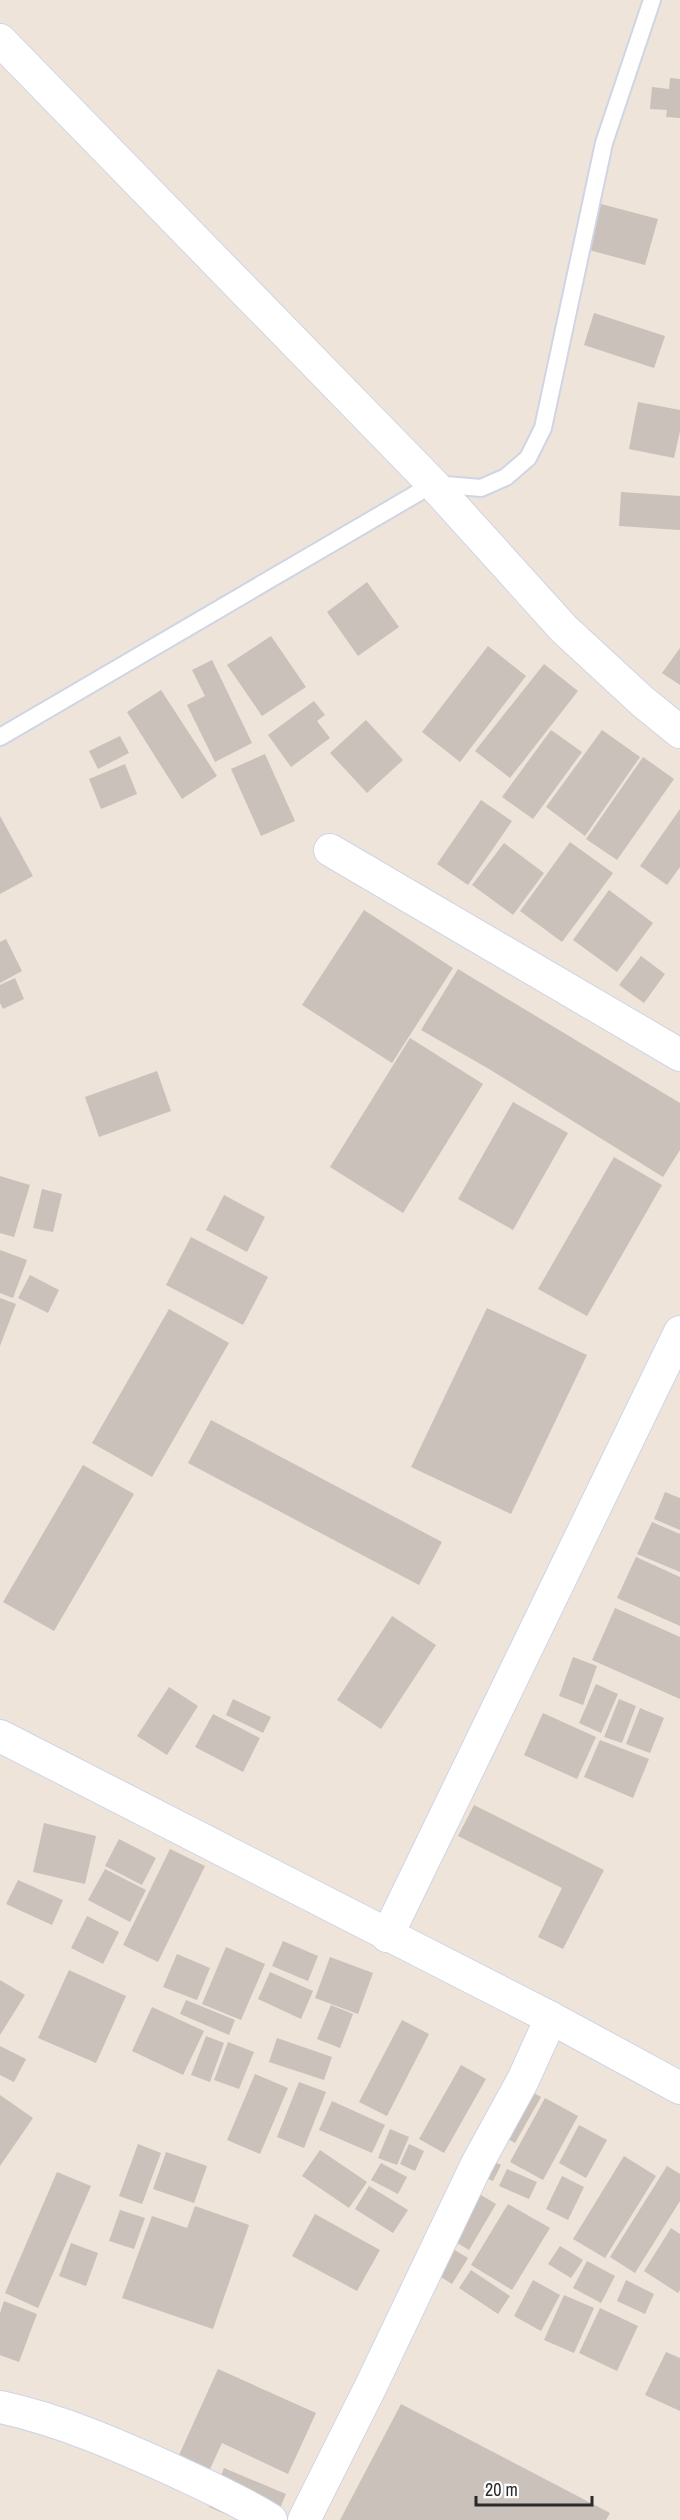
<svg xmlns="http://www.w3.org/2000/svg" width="680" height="2520" font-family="'Archivo Narrow',sans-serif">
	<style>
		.building { fill: #c9c1ba }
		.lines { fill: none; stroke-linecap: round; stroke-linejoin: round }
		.service-casing { stroke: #cfd5e4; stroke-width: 20 }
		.minor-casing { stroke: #cfd5e4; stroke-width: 34 }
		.service { stroke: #fff; stroke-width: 16 }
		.minor { stroke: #fff; stroke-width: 32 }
	</style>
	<rect width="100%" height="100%" fill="#eee4da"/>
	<!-- building -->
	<g class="building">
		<polygon points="670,78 680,79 680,118 666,117 667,110 650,109 652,87 669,89"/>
		<polygon points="601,204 658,219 645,265 589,250"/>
		<polygon points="594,313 665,336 654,368 584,345"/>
		<polygon points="638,402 680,410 680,431 674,458 629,449"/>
		<polygon points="621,492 680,496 680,530 619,526"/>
		<polygon points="367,582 399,627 358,656 327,612"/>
		<polygon points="271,636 306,687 262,716 227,665"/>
		<polygon points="488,646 526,676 460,762 422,732"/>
		<polygon points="680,648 680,685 662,673"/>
		<polygon points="212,660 252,743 215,762 187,705 205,696 192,670"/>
		<polygon points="544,664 578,691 510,778 475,751"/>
		<polygon points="161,690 217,776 182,799 127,712"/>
		<polygon points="314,701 325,715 317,721 330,738 291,767 268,735"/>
		<polygon points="366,720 403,760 367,793 330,753"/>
		<polygon points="551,730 582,752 533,819 502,797"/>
		<polygon points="602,730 640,757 585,836 546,807"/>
		<polygon points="120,736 129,753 98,769 89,751"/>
		<polygon points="265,754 295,821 261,836 231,769"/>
		<polygon points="643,757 674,779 617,860 586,839"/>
		<polygon points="125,764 137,794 101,809 89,779"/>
		<polygon points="481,800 512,821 468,885 437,864"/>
		<polygon points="680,809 680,867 667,885 640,866"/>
		<polygon points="0,816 33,876 0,894"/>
		<polygon points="570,842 613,873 562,942 520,911"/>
		<polygon points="504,843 544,873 513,915 472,885"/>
		<polygon points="609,890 653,923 617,972 573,940"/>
		<polygon points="364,910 453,968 392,1063 302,1005"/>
		<polygon points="6,939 22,971 0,983 0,942"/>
		<polygon points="641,956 665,974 644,1003 619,985"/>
		<polygon points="458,969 680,1103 680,1150 663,1177 489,1069 421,1030"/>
		<polygon points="15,978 24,999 3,1009 0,1003 0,985"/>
		<polygon points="410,1038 483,1084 403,1213 330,1167"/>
		<polygon points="157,1071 171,1111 99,1137 85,1097"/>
		<polygon points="513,1102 568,1133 513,1230 458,1199"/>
		<polygon points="614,1157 662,1185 587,1316 538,1289"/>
		<polygon points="0,1176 30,1185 14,1237 0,1233"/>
		<polygon points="42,1189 62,1194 53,1232 33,1228"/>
		<polygon points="224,1195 265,1217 247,1252 206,1230"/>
		<polygon points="191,1237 268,1277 243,1325 166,1285"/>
		<polygon points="0,1250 27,1260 13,1298 0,1293"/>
		<polygon points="30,1275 59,1290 48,1313 18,1298"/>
		<polygon points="0,1298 16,1304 0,1346"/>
		<polygon points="487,1308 587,1355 511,1514 411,1467"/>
		<polygon points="169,1309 229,1343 152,1477 92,1443"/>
		<polygon points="211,1420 442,1542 419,1585 188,1463"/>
		<polygon points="83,1465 134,1494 54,1631 3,1602"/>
		<polygon points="665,1492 680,1498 680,1530 654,1519"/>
		<polygon points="652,1522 680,1534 680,1572 637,1554"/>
		<polygon points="636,1557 680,1577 680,1626 617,1598"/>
		<polygon points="615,1608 680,1637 680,1699 592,1660"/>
		<polygon points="392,1616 436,1645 381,1729 337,1700"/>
		<polygon points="573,1657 597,1666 583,1705 559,1696"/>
		<polygon points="596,1684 618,1694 601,1733 579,1723"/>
		<polygon points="169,1687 198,1706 167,1755 137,1736"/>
		<polygon points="233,1699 271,1717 263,1733 226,1715"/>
		<polygon points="619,1699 636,1706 622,1743 604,1737"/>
		<polygon points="640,1708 664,1718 650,1753 626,1744"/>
		<polygon points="543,1713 596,1737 577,1779 524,1755"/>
		<polygon points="213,1714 260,1738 243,1772 195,1747"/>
		<polygon points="600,1740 649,1759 633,1798 584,1777"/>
		<polygon points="474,1805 604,1870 563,1949 538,1937 562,1888 458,1836"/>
		<polygon points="44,1823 96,1836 85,1884 33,1872"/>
		<polygon points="119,1839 156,1858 142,1885 105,1866"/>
		<polygon points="170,1849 205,1866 158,1962 123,1945"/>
		<polygon points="105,1869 146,1890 130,1922 88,1900"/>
		<polygon points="18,1880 63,1900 52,1925 6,1904"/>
		<polygon points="87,1916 119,1932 103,1964 71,1948"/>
		<polygon points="283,1941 318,1956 308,1981 272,1966"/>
		<polygon points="226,1947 265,1964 241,2020 202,2004"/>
		<polygon points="177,1954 210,1968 197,2000 163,1987"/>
		<polygon points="330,1957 373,1973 358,2014 315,1998"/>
		<polygon points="69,1970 126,1996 96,2063 38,2038"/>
		<polygon points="270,1972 313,1991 301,2019 258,1999"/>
		<polygon points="0,1980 25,1995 0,2035"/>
		<polygon points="186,2000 235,2020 229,2035 180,2014"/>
		<polygon points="331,2005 353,2014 340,2048 317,2039"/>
		<polygon points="152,2007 204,2031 183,2075 132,2051"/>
		<polygon points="402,2020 429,2034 387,2116 359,2102"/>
		<polygon points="206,2036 224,2043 210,2082 191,2075"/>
		<polygon points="277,2038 332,2057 324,2080 269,2062"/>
		<polygon points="228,2042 254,2052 239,2089 214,2080"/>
		<polygon points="0,2046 26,2059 14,2082 0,2075"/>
		<polygon points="461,2065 486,2079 444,2153 419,2139"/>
		<polygon points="255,2074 288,2088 260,2154 227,2140"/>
		<polygon points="299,2082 326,2092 304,2148 277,2137"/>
		<polygon points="518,2084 541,2097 515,2143 492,2130"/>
		<polygon points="0,2095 33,2118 0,2166"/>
		<polygon points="545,2098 578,2116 543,2180 510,2162"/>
		<polygon points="332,2101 385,2125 372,2153 319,2130"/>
		<polygon points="579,2125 607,2140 586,2178 559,2163"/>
		<polygon points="390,2129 409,2137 397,2165 378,2158"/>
		<polygon points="138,2144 161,2153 142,2204 119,2196"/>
		<polygon points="409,2144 424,2151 415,2171 400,2164"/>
		<polygon points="320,2150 367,2182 349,2208 302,2176"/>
		<polygon points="166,2152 207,2166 194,2203 153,2189"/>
		<polygon points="624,2156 656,2176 605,2258 573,2239"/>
		<polygon points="486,2158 501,2165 493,2181 479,2175"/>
		<polygon points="381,2163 407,2177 398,2194 371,2180"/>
		<polygon points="667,2166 680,2174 680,2201 635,2273 610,2257"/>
		<polygon points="507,2169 537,2182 529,2199 499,2186"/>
		<polygon points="57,2172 91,2186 38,2308 5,2293"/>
		<polygon points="562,2176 584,2187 568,2220 546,2209"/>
		<polygon points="459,2182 496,2204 469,2250 432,2228"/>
		<polygon points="369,2186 408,2210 393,2233 355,2209"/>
		<polygon points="508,2204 550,2228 512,2290 471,2265"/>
		<polygon points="195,2206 249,2225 213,2329 122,2298 152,2216 187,2228"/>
		<polygon points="120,2210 145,2218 134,2249 109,2241"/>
		<polygon points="315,2214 380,2250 357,2291 292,2256"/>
		<polygon points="671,2228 680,2234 680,2290 678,2293 644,2271"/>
		<polygon points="71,2243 98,2253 86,2286 59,2276"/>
		<polygon points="560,2246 583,2260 571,2278 548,2264"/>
		<polygon points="453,2249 468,2258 452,2284 436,2274"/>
		<polygon points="587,2261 615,2276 601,2303 573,2288"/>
		<polygon points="471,2270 510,2296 498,2314 459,2288"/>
		<polygon points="533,2280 560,2295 541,2331 514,2316"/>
		<polygon points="626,2280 654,2294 645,2314 617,2301"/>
		<polygon points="564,2295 594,2308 574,2353 544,2340"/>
		<polygon points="4,2301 37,2314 19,2362 0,2355 0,2313"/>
		<polygon points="600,2308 638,2326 617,2371 579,2353"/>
		<polygon points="666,2352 680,2358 680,2411 645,2395"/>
		<polygon points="218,2369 316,2413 288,2474 222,2443 205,2480 174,2466"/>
		<polygon points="401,2404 610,2513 606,2520 340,2520"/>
		<polygon points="224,2468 286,2494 275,2520 239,2520 209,2507"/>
	</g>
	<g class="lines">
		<!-- service casing -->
		<g class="service-casing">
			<polyline id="service" points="0,737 433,484 481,488 506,477 528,458 543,428 604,143 652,0"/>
		</g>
		<!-- minor casing -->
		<g class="minor-casing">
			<g id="minor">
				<polyline points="0,40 433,484 564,629 642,701 680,732"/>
				<polyline points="330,850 680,1055"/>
				<polyline points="0,1736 551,2018 680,2088"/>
				<polyline points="387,1936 680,1332"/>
				<path d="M0 2407C61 2420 120 2446 177 2472 209 2487 241 2501 271 2520"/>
				<polyline points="304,2520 370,2388 477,2164 523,2080 551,2018"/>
			</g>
		</g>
		<!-- service -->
		<use href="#service" class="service"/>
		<!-- minor -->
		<use href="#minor" class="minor"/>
	</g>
	<!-- scale -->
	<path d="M476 2496v9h116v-9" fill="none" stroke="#2a2a2a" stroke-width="3"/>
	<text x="485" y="2496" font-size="18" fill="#2a2a2a" stroke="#ffffff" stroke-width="4.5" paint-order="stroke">20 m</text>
</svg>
